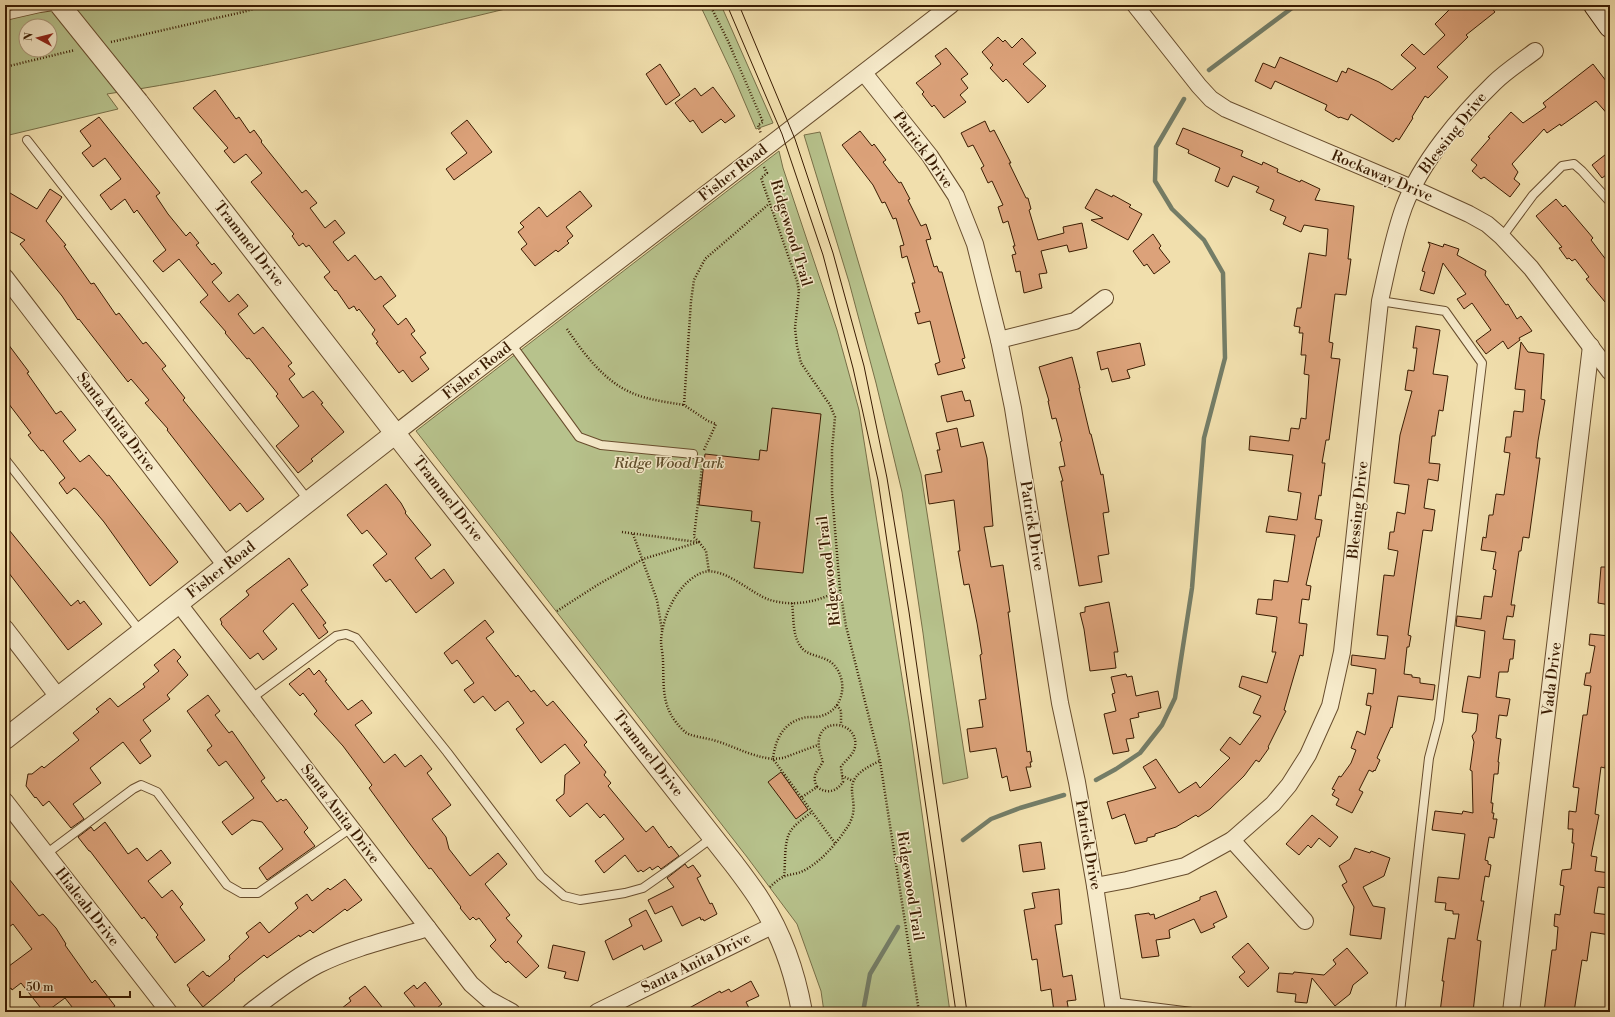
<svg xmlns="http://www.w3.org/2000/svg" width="1615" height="1017" font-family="'Libre Bodoni',serif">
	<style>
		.green { fill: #b7c28c; stroke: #786f47; fill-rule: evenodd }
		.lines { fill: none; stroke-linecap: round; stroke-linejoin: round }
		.stream { stroke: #747d67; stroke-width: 4.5 }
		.building { fill: #dca27a; stroke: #3a1c02 }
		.service-casing { stroke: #684d2d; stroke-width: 10 }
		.minor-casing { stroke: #684d2d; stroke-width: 18 }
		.tertiary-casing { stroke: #684d2d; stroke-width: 22 }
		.secondary-casing { stroke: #3a1c02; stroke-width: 24 }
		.path { stroke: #3a1c02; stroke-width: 2.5; stroke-dasharray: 1 2; stroke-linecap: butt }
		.service { stroke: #f6eaca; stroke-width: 8 }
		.minor { stroke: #f6eaca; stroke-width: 16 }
		.tertiary { stroke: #f6eaca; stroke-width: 20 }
		.secondary { stroke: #f6eaca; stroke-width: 22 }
		.tram { stroke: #3a1c02; stroke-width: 1 }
		.tertiary-bridge-casing { stroke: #684d2d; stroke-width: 22; stroke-linecap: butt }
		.tertiary-bridge { stroke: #f6eaca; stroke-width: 20 }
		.labels { text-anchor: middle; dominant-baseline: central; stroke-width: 3; stroke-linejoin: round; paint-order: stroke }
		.street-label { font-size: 15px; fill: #3a1c02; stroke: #f6eaca }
		.park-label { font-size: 15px; font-style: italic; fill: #604e2b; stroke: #f6eaca }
	</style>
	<rect width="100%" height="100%" fill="#f1dfad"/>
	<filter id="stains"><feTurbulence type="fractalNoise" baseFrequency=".005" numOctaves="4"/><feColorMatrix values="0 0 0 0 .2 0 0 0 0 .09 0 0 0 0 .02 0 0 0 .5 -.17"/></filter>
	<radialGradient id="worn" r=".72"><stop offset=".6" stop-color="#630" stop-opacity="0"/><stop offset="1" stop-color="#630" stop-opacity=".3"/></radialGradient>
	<!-- green -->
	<g class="green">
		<path d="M48 5H522C384 38 247 73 107 94L118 109 5 136V15ZM26 26H50V50H26Z"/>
		<polygon points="700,5 721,5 773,123 756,129 733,75"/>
		<polygon points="820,132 921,474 968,778 943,784 923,633 902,492 876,383 849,282 804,135"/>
		<polygon points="779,151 783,168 837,330 859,410 909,721 950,1012 824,1012 821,991 797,924 747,857 416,431"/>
	</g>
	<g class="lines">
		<!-- stream -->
		<g class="stream">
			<polyline points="1209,70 1296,5"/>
			<polyline points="1096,780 1116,769 1140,753 1162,725 1175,698 1192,588 1204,438 1225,358 1223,273 1204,240 1172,209 1155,181 1156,147 1184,99"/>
			<polyline points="963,840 991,819 1020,808 1064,795"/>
			<polyline points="863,1012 870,974 898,927"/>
		</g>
	</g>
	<!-- building -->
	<g class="building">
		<polygon points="1454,5 1489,5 1495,12 1466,35 1468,37 1437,67 1448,77 1428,98 1425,96 1412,117 1413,118 1399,140 1396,138 1393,142 1351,114 1348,120 1340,117 1339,118 1325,110 1327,105 1275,81 1271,89 1255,81 1263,63 1275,68 1280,57 1337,82 1342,71 1346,73 1348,68 1379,82 1392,90 1416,68 1401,55 1412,44 1424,55 1445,35 1435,24"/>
		<polygon points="998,37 1003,42 1005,40 1012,48 1022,38 1036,53 1023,64 1046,86 1028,103 1006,79 1003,82 990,68 993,65 982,52"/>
		<polygon points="946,48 968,74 961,79 968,88 960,95 966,102 944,118 934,105 932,107 922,94 924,92 916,83 941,64 935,56"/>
		<polygon points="660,64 680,95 666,105 646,74"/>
		<polygon points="1593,64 1610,86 1610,117 1596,101 1561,126 1560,124 1547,133 1544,129 1512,164 1518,172 1514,179 1520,184 1510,197 1484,177 1481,179 1472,171 1477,165 1471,160 1490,138 1488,137 1511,112 1523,123 1546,107 1543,103"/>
		<polygon points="713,87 735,116 725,123 721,119 702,133 693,120 690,122 675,103 695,88 701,96"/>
		<polygon points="215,90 236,119 239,117 250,133 254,130 262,141 261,142 302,193 306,190 317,203 310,208 325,228 335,220 345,233 333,242 348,261 355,255 375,280 381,276 396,296 383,306 398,325 406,318 415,331 411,334 426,353 420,357 429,369 412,382 403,370 399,373 376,343 378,342 372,334 375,330 359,309 357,311 354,306 349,309 336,290 335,291 324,277 330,272 309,245 306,247 303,243 299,246 292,236 294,234 251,182 262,173 246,154 234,163 224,151 228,148 193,108"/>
		<polygon points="99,117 160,193 156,196 168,214 186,236 190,232 199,243 196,245 212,265 214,263 222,273 212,282 229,302 238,294 248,306 238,314 254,334 263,327 292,363 288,366 295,374 289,379 303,398 313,391 323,403 321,404 344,432 311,459 313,461 298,473 276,446 299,426 276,396 278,394 249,358 247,359 225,333 226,332 200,302 208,295 179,259 163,272 153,261 166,250 137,210 134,213 125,199 111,210 100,195 121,179 105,158 93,167 82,153 91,146 80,131"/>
		<polygon points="467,120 492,152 454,180 446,169 467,153 451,133"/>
		<polygon points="985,121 990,132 994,130 1011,163 1009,163 1026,198 1028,198 1031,209 1029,210 1038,240 1064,233 1063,227 1082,223 1087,248 1069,252 1067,245 1041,251 1047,273 1039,274 1042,288 1024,293 1020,271 1016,272 1012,255 1016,254 1013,246 1015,246 1008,221 1003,223 998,207 1003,205 992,181 988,183 981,168 984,166 973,145 968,147 961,133"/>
		<polygon points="1183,128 1243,151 1241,156 1262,165 1263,162 1278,169 1277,172 1300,182 1301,180 1320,189 1315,200 1354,206 1348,259 1351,259 1346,295 1335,294 1329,342 1333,343 1331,358 1340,359 1329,440 1326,440 1322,463 1325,463 1321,496 1319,495 1315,519 1322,520 1319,537 1317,537 1306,585 1311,586 1309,600 1302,599 1299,623 1307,624 1303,656 1300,655 1284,710 1286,711 1268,747 1269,748 1259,762 1256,760 1244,776 1210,809 1198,817 1196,815 1176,827 1155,834 1155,836 1147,838 1147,841 1135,844 1125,814 1112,819 1107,802 1156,788 1143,767 1156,759 1179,793 1196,782 1200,788 1230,758 1220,750 1230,737 1240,745 1261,716 1253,713 1261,696 1239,687 1242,676 1267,683 1276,652 1272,652 1277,617 1256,614 1258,599 1272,600 1274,580 1288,582 1295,535 1266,532 1269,516 1297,520 1301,493 1288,491 1293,455 1249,450 1250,436 1289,441 1291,428 1299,429 1301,418 1306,419 1309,375 1304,374 1306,355 1301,355 1303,333 1299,333 1300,327 1294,326 1297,308 1301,308 1309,253 1326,256 1328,229 1304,225 1301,232 1283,224 1286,217 1270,210 1274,200 1256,192 1259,187 1233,176 1228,187 1215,181 1220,168 1188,153 1189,150 1176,144"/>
		<polygon points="860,131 872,146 874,144 886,160 883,162 899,183 901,182 910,199 908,200 921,226 926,224 931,239 926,240 934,267 937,266 939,272 942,272 965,358 962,359 965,368 938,375 935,364 940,362 930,321 918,324 915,313 920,312 912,283 915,283 907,256 902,258 900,246 904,245 896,218 893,219 885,202 882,203 873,185 842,145"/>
		<polygon points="1610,151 1610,172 1602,178 1592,165"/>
		<polygon points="50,189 62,197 46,221 66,245 64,246 91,284 94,283 116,315 119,313 143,344 146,342 166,366 162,369 185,398 183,400 264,499 247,512 240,503 230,511 167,430 168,429 145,403 149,400 131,379 128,382 79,319 78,320 62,296 20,244 25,240 5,229 5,190 37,209"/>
		<polygon points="1096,189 1112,197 1113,195 1131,205 1129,207 1142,214 1128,240 1091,220 1103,218 1085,208"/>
		<polygon points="580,191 592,206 566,227 573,236 567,241 569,243 558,252 556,250 535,266 521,249 527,244 518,232 524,227 520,223 539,207 547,217"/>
		<polygon points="1556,199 1563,207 1565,205 1588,232 1593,238 1591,240 1610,265 1610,308 1586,279 1589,277 1575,259 1572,261 1569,258 1567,259 1559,248 1562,247 1536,216"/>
		<polygon points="1153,234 1161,246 1159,248 1170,262 1154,274 1147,264 1144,266 1133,251"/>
		<polygon points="1428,242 1443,247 1444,244 1459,249 1457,255 1486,271 1485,275 1506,305 1508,304 1517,319 1521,316 1532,331 1519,338 1520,340 1508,349 1503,341 1486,354 1476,341 1491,330 1472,303 1464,309 1457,299 1466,294 1443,263 1434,294 1420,290 1425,272 1422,271 1430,245"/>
		<polygon points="1416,326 1440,330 1433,374 1448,376 1443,411 1439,410 1435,436 1432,436 1429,463 1440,464 1438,481 1428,479 1424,508 1435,510 1432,531 1423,530 1408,635 1411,636 1409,647 1407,647 1404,674 1412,675 1412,677 1420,678 1420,683 1435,685 1433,700 1398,696 1392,728 1391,727 1377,758 1380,760 1375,771 1374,770 1373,772 1369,770 1359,790 1363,792 1352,813 1336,805 1339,799 1332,795 1335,790 1332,789 1339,776 1341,777 1351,763 1356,750 1351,748 1357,731 1365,735 1371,706 1366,705 1368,693 1373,694 1376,669 1351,665 1352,655 1385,659 1388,636 1377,635 1384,575 1394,576 1398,551 1388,549 1390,532 1394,532 1397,512 1405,514 1409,485 1394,483 1400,435 1412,391 1405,390 1408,370 1414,371 1417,348 1413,348"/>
		<polygon points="5,340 29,372 27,373 56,414 61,411 76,430 63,441 80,462 89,455 107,476 109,475 178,562 150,586 104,522 77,490 74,488 67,494 59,483 65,478 43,450 41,451 28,435 31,433 5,399"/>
		<polygon points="1521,342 1528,352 1544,354 1541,399 1545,400 1538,441 1536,458 1540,458 1529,538 1523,537 1521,551 1519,551 1511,605 1515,605 1513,617 1507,616 1503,639 1515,640 1513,659 1510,659 1508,672 1499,672 1496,697 1510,699 1507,716 1499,715 1496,738 1501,739 1498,762 1499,762 1498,774 1494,774 1491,803 1493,803 1492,813 1494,813 1493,819 1497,819 1494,838 1489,837 1485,860 1488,861 1488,864 1491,865 1489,877 1485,876 1481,901 1484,901 1477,940 1481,941 1473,1012 1440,1012 1444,981 1442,981 1448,938 1455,939 1459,914 1453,914 1453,911 1445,910 1446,903 1435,902 1438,877 1459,879 1465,834 1432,830 1435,811 1462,814 1463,811 1473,813 1472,771 1470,770 1474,742 1472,736 1476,731 1478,714 1462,712 1468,676 1480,678 1485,631 1456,626 1457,616 1481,619 1484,596 1492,597 1496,570 1493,569 1496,552 1481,550 1483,537 1486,538 1489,515 1493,515 1496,494 1504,495 1510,453 1504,452 1506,437 1511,437 1514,411 1523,412 1525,390 1515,389"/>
		<polygon points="1140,343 1145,365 1127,370 1130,378 1112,382 1108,368 1101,370 1097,352"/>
		<polygon points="1072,357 1080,388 1079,388 1090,434 1091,434 1101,475 1103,474 1109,512 1103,513 1109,554 1098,556 1102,582 1079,586 1061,481 1063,481 1059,467 1065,466 1060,442 1062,441 1056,418 1052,419 1048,401 1049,401 1039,367"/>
		<polygon points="962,391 965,401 970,400 974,416 947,422 941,396"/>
		<polygon points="772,408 821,414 803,573 754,568 760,522 751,521 752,511 699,505 705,454 759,460 760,450 767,451"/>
		<polygon points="957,428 961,447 983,442 987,458 993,526 984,527 991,567 1003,565 1010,612 1008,612 1027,752 1030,751 1032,762 1030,762 1031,767 1026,767 1031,787 1010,791 1007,776 1002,778 996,748 970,752 967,729 983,727 979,700 986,699 980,655 982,654 977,623 969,584 964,585 958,551 960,551 954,500 929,504 925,475 942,472 937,450 940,450 936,433"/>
		<polygon points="386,484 401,503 406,512 405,513 431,545 415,558 431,579 444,569 454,583 416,613 390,579 386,582 373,565 387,554 367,530 362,534 347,515"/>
		<polygon points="5,525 71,606 78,600 80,604 84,601 102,624 68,650 5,568"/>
		<polygon points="289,558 308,585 301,590 326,623 323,625 328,632 319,639 293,603 263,631 277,649 263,660 258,653 250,659 221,624 222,623 220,619 249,595 246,591"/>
		<polygon points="1601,567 1610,567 1610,605 1598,603"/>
		<polygon points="1109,602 1118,652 1114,652 1116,668 1090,671 1084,629 1080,613 1085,612 1085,607"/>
		<polygon points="485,620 494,632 486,638 516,677 518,675 531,692 534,690 547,706 553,701 587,742 584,745 606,772 604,775 611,783 608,786 646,832 653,826 669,848 671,846 679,856 661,869 658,866 652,870 650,867 643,872 641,870 638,872 625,855 604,873 595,861 624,839 604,814 600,818 587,803 570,817 556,800 564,794 565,775 580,763 565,744 541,763 516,729 524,723 508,701 495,711 483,696 474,703 464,690 474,683 457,660 452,664 444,653"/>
		<polygon points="1590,634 1610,636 1610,727 1605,768 1601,767 1595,814 1599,815 1591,856 1597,857 1595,871 1610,873 1609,888 1598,887 1594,913 1610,915 1610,935 1591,932 1587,961 1582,960 1574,1012 1544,1012 1552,950 1556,950 1558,927 1554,926 1555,914 1560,915 1564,886 1560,885 1562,870 1571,869 1574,843 1572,843 1573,829 1568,829 1569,811 1576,812 1579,788 1573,787 1583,715 1587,715 1591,686 1584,685 1586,673 1590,673 1595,646 1589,645"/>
		<polygon points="174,649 181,657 177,661 188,675 167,695 170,699 143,720 151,731 140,740 151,756 140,764 123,742 90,768 101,783 73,804 84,819 71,828 49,801 43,806 36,797 35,798 26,786 28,774 32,774 42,766 44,768 79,740 73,733 99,712 96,709 110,698 118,707 145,687 143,684 159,671 154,665"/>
		<polygon points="309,668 314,675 319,670 327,680 325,681 348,710 362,700 372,713 355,725 384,763 395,754 405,767 421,755 432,769 427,773 451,805 432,819 446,837 449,849 470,876 498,853 507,864 485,884 510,915 506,918 522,936 517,942 539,966 526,978 508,961 506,963 490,946 496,940 479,918 476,920 473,917 470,920 460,908 461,907 431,868 429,869 410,844 369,788 372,785 343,746 314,714 317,711 303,693 300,696 289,684"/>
		<polygon points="1126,674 1127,677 1132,676 1136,696 1158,691 1161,708 1138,713 1139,717 1130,719 1134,738 1126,739 1129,751 1113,754 1104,714 1116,711 1112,694 1115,693 1111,677"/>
		<polygon points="208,695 220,711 215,715 229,733 232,731 265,778 261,781 277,802 281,799 283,801 286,799 308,828 304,832 315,846 267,880 259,868 283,849 262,822 252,820 232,835 222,822 254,798 226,761 219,766 207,750 212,746 187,711"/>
		<polygon points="781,772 808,810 796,819 768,782"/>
		<polygon points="1312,815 1338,837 1330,847 1319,838 1311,848 1308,845 1299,855 1286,844"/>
		<polygon points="105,822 128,854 137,848 147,861 161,850 171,863 148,881 162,898 172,890 183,904 180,907 205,940 175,963 156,937 158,935 144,917 142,919 90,851 89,851 78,837 91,827 94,831"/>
		<polygon points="1041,842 1045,869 1023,872 1019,845"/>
		<polygon points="1355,848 1370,853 1371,851 1390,858 1384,876 1363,887 1373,906 1385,908 1381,939 1350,935 1354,907 1342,885 1347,882 1339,866 1350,859"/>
		<polygon points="685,864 688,868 693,865 701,876 697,878 710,904 712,903 717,914 704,921 703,919 701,920 700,917 682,926 672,906 655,914 648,900 674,887 667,878"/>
		<polygon points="5,874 39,916 43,914 56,928 66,944 65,945 92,983 95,980 115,1006 107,1012 76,1012 65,998 46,1012 44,1012 21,983 12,990 11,988 5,992 5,969 32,949 13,924 5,930"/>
		<polygon points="345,879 362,900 347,911 345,909 313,933 310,930 300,937 299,935 267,958 264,955 234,979 235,980 203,1007 189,990 190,989 187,985 203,971 207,976 208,975 209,977 230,959 229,956 249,937 246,933 260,922 269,933 298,908 295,903 307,894 312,901 328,888 330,890"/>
		<polygon points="1059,889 1062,924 1055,925 1063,977 1072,975 1076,1000 1067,1001 1069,1012 1054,1012 1051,989 1041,991 1037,959 1032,960 1024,910 1035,908 1032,893"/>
		<polygon points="1216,891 1227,917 1213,924 1215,927 1201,933 1194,919 1169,930 1170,938 1156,940 1159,956 1142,958 1135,915 1149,913 1150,915 1154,914 1155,919 1200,900 1200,897"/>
		<polygon points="646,910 662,941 644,950 642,945 613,960 605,941 632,926 629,919"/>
		<polygon points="1248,943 1269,968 1248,987 1239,977 1245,972 1232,957"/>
		<polygon points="553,945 585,952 578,981 564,978 566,972 548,968"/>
		<polygon points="1347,948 1368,973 1353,985 1350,994 1335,1006 1312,978 1307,1003 1295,1002 1296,994 1277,992 1279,973 1293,974 1294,972 1324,975 1336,964 1333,960"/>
		<polygon points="751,981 759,996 746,1002 751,1012 682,1012 720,991 721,993 729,989 731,992"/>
		<polygon points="425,982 442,1004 432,1012 419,1012 404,993 414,985 417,989"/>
		<polygon points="365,986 386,1012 337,1012 351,1001 349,998"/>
	</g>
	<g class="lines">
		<!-- service casing -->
		<g class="service-casing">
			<g id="service">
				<polyline points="5,16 40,8 60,5"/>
				<polyline points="27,140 309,501"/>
				<polyline points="1502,237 1533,195 1562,166 1574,164 1582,171 1610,202"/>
				<polyline points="1380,301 1445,311 1482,363 1439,720 1429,758 1400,1012"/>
				<polyline points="512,345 579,437 601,445 693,454"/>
				<polyline points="5,459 141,632"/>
				<polyline points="252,698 336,636 346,634 356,638 447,752 541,876 564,896 580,900 625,893 643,888 670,869 713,837"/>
				<polyline points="46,854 133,789 141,785 157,792 227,885 241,893 258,893 351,828"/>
				<polyline points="1112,1002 1192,1012"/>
			</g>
		</g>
		<!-- minor casing -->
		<g class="minor-casing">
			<g id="minor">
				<polyline points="1135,5 1199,86 1211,99 1226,109 1412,188 1469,214 1487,224 1502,237 1531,268 1610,372"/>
				<polyline points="864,73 930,156 956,196 975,244 999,340 1013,408 1060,703 1077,782 1095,886 1114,1012"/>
				<polyline points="5,277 226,566"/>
				<polyline points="999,340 1075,321 1105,298"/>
				<polyline points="396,433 951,5"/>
				<polyline points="179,604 471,984 488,999 512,1012"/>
				<polyline points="5,628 59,698"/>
				<polyline points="5,801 169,1012"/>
				<polyline points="1232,840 1305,921"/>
				<path d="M1095 886 1127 880 1185 866 1232 840 1273 804 1289 785 1308 755 1330 706 1342 652 1380 301C1387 270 1393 237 1404 207 1421 162 1460 116 1494 83 1506 71 1522 61 1535 51"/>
				<path d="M250 1012C271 996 293 978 318 965 352 948 391 939 428 928"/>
				<polyline points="597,1012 774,925"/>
				<polyline points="1511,1012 1591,346"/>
			</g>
		</g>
		<!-- tertiary casing -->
		<g class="tertiary-casing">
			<g id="tertiary">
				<path d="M138 102 405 446 734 864C743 876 753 889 761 902 782 935 795 973 802 1012"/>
				<polyline points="5,739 396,433"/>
			</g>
		</g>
		<!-- secondary casing -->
		<g class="secondary-casing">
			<polyline id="secondary" points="1595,5 1610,26"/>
		</g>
		<!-- path -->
		<g class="path">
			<polyline points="710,5 728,41 763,122 758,125 761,134"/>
			<polyline points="111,42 243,12 266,5"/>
			<polyline points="5,67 75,50"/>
			<polyline points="764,167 767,173 761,178 797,281 799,291 795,328 797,346 801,363 830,405 835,417 832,449 832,493 840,590 846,626 880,761 919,1012"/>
			<path d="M567 329C584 354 604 381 632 393 648 400 667 402 684 405"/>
			<polyline points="704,450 716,424 708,421 684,405 691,301 694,280 705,259 769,204"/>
			<polyline points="622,532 697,542"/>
			<polyline points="633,534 657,600 662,630"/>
			<polyline points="699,542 694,537 703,459"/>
			<path d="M792 603C794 618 792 635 801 647 808 657 824 655 833 664 849 680 844 710 821 716 815 718 809 716 803 718 783 723 775 740 773 759L783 758 818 745"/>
			<polyline points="557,611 599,584 643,559 699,542 706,551 709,572"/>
			<polyline points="837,705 841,711 841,725"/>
			<polyline points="842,776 853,781"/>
			<path d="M802 797 817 787C827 794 836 792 843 782L841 767C845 760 853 756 855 747 860 717 803 714 823 761 818 772 811 774 817 787"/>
			<path d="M835 843 773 759C749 756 734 746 713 740 706 738 688 736 684 731 661 709 664 690 663 661 663 655 661 647 661 640 663 615 677 584 701 573 722 564 751 594 770 600 794 607 818 602 840 590"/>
			<path d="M784 876C786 862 783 840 792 829 798 822 805 817 812 812"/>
			<path d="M770 887C774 883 780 878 785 876 791 874 797 874 803 871 821 862 837 843 848 826 866 797 830 783 880 761"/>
		</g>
		<!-- service -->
		<use href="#service" class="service"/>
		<!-- minor -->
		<use href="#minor" class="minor"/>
		<!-- tertiary -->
		<use href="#tertiary" class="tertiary"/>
		<!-- secondary -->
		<use href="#secondary" class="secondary"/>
		<!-- tram -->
		<g class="tram">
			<polyline points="727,5 782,134 823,255 853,368 878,480 956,1012"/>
			<polyline points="739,5 795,139 833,253 864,366 887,478 909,612 967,1012"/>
		</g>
		<!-- tertiary-bridge casing -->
		<g class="tertiary-bridge-casing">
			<polyline id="tertiary-bridge" points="60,5 138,102"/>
		</g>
		<!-- tertiary-bridge -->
		<use href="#tertiary-bridge" class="tertiary-bridge"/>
	</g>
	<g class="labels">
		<!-- street labels -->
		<g class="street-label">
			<text transform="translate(1453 133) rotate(-52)">Blessing Drive</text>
			<text transform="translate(923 150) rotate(54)">Patrick Drive</text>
			<text transform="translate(733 173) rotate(-38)">Fisher Road</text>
			<text transform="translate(1382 176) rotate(23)">Rockaway Drive</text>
			<text transform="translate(791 233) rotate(73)">Ridgewood Trail</text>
			<text transform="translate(249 244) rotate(52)">Trammel Drive</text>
			<text transform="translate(477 371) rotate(-38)">Fisher Road</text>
			<text transform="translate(116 422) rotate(53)">Santa Anita Drive</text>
			<text transform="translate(448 499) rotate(52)">Trammel Drive</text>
			<text transform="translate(1358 510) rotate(-84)">Blessing Drive</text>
			<text transform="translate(1032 526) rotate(81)">Patrick Drive</text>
			<text transform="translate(221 570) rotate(-38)">Fisher Road</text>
			<text transform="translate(829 571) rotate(-97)">Ridgewood Trail</text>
			<text transform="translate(1552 679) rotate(-83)">Vada Drive</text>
			<text transform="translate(648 754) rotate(52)">Trammel Drive</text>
			<text transform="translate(340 814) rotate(53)">Santa Anita Drive</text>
			<text transform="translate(1088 845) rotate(80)">Patrick Drive</text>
			<text transform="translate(910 886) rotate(81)">Ridgewood Trail</text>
			<text transform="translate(87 907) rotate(52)">Hialeah Drive</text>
			<text transform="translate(696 963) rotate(-26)">Santa Anita Drive</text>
		</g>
		<!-- park labels -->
		<g class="park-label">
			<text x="669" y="463">Ridge Wood Park</text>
		</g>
	</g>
	<!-- margin -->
	<rect width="1615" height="1017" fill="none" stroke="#f1dfad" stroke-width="20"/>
	<rect x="6" y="6" width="1603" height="1005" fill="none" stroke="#3a1c02" stroke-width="2"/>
	<rect x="10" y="10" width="1595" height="997" fill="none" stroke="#3a1c02"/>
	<!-- north arrow -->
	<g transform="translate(38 38) rotate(277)"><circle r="19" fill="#f6eaca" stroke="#ab987a"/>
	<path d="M0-3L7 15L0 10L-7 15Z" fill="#8f2418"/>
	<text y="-6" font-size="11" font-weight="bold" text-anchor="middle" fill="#3a1c02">N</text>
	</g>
	<!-- scale -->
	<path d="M20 991v6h110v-6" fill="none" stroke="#3a1c02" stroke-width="2"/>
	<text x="26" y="991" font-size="12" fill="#3a1c02" stroke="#f6eaca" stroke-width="3" paint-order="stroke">50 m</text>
	<rect width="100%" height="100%" filter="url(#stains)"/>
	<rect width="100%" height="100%" fill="url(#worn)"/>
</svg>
